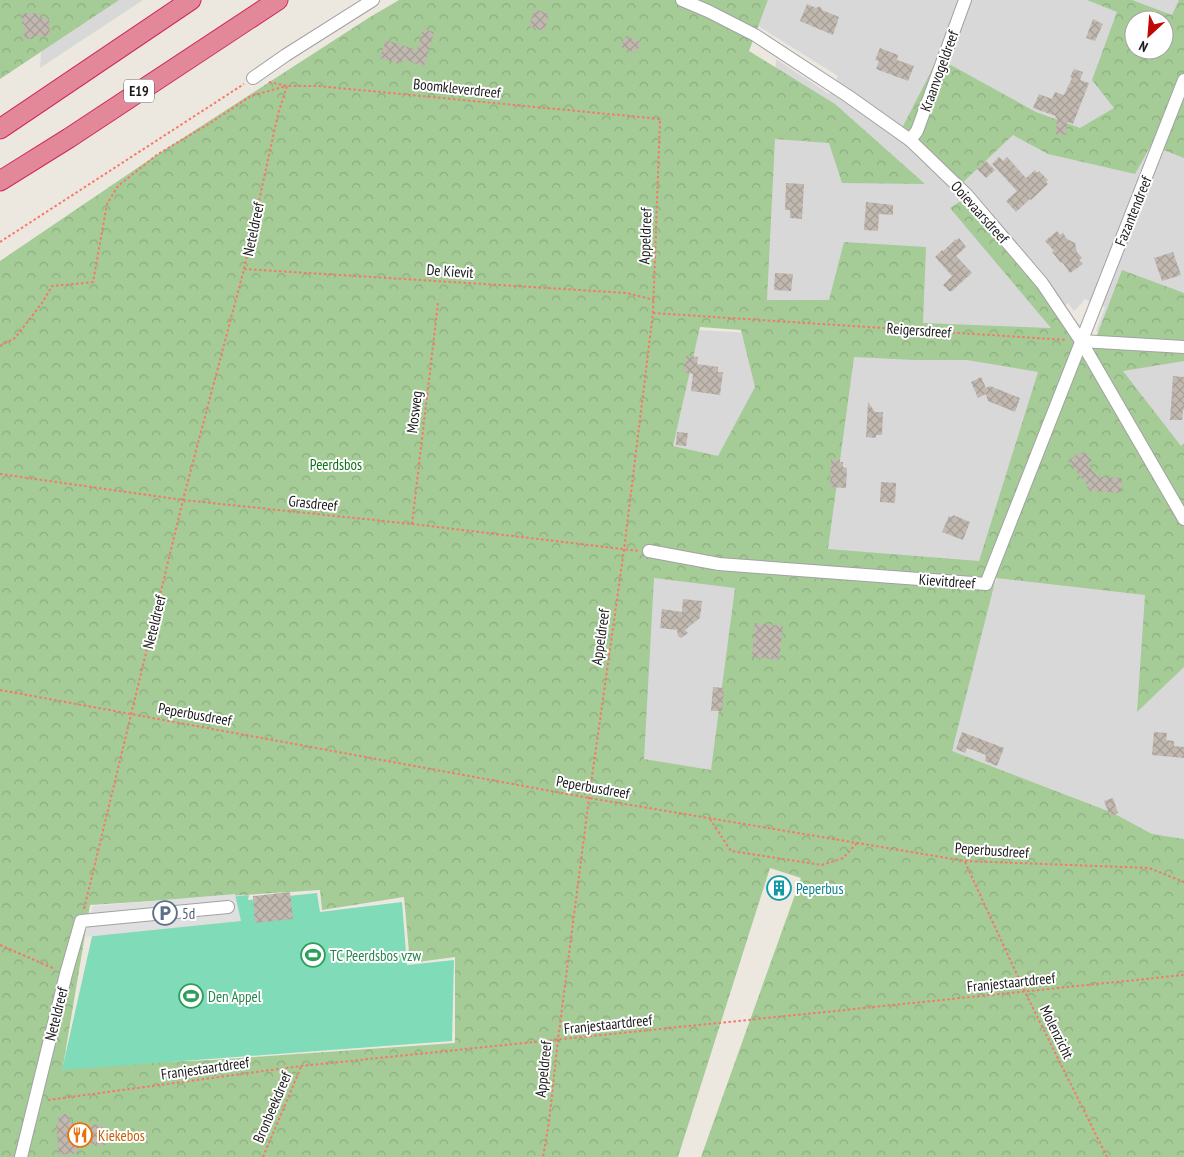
<svg xmlns="http://www.w3.org/2000/svg" width="1184" height="1157" font-family="'PT Sans Narrow',sans-serif">
	<style>
		.residential { fill: #d9d8d8; fill-rule: evenodd }
		.forest { fill: url(#forest-crowns); fill-rule: evenodd }
		.pitch { fill: #7fdbb8 }
		.parking { fill: #dfdfdf }
		.building { fill: url(#building-cross-hatch) }
		.lines { fill: none; stroke-linecap: round; stroke-linejoin: round }
		.minor-casing { stroke: #a2a2a2; stroke-width: 14 }
		.highway-casing { stroke: #d0275f; stroke-width: 21 }
		.path { stroke: #f67868; stroke-width: 2; stroke-dasharray: 2.5 2.5; stroke-linecap: butt }
		.minor { stroke: #fff; stroke-width: 12 }
		.highway { stroke: #e38898; stroke-width: 19 }
		.labels { text-anchor: middle; dominant-baseline: central; stroke-width: 4; stroke-linejoin: round; paint-order: stroke }
		.shield { fill: #fff; stroke: #5f5f5f; stroke-width: 1 }
		.shield-label { font-size: 14px; font-weight: bold; fill: #1b1b1b }
		.street-label { font-size: 15px; fill: #1b1b1b; stroke: #fff }
		.park-label { font-size: 15px; fill: #0e7417; stroke: #fff }
		.culture-label { font-size: 15px; fill: #0d838f; stroke: #fff; text-anchor: start }
		.service-label { font-size: 15px; fill: #4e5e75; stroke: #fff; text-anchor: start }
		.leisure-label { font-size: 15px; fill: #27864d; stroke: #fff; text-anchor: start }
		.food-label { font-size: 15px; fill: #c56008; stroke: #fff; text-anchor: start }
	</style>
	<defs>
		<pattern id="forest-crowns" width="20" height="18" patternUnits="userSpaceOnUse" patternTransform="scale(1.25)"><rect width="20" height="18" fill="#a5cb96"/><path d="M2 6a3 3 0 1 1 6 0M12 15a3 3 0 1 1 6 0" fill="none" stroke="#8dae81"/></pattern>
		<pattern id="building-cross-hatch" width="8" height="8" patternUnits="userSpaceOnUse" patternTransform="scale(1.25)"><rect width="8" height="8" fill="#c1b8b0"/><path d="M0 0l8 8M0 8l8-8" fill="none" stroke="#a59e97"/></pattern>
	</defs>
	<rect width="100%" height="100%" fill="#ece8e0"/>
	<!-- residential -->
	<g class="residential">
		<polygon points="44,0 143,0 40,68"/>
		<path d="M768 0H1184V499L1105 361 1106 335 1096 331 1105 307 1084 299 1083 302 1074 311 1068 303 1051 316 1184 534V871L637 790 653 566 992 592 1078 369 1064 352 976 568 656 546 681 329 837 338 763 314 776 59 829 94 838 76 758 26ZM1134 20H1164V50H1134Z"/>
	</g>
	<!-- forest -->
	<g class="forest">
		<polygon points="0,0 119,0 0,79"/>
		<path d="M399 0H768L749 51 835 104 925 184 842 183 829 143 775 139 767 300H829L844 242 926 247 923 323 1051 328 950 208 968 196 1094 343 1122 270 1184 293V361L1123 371 1181 446 1184 443V667L1137 712 1145 595 996 578 952 751 1113 813 1152 834 1184 839V1157H701L801 878 770 868 678 1157H0V261L152 158 370 17ZM700 327 741 330 755 387 718 456 673 446ZM854 357 914 360H967L1038 372 979 561 828 549ZM654 578 735 588 711 770 644 759ZM320 890 322 910 404 897 410 963 455 957V1043L212 1060 63 1066 90 905Z"/>
		<path d="M1087 0H1132L1172 15 1179 0H1184V158L1151 145 1135 174 1048 154 1013 135 959 186 903 126 938 58 1036 112 1080 128 1114 108 1092 80 1117 12ZM1134 20H1164V50H1134Z"/>
	</g>
	<!-- pitch -->
	<polygon class="pitch" points="317,893 320,912 402,902 407,965 454,960 452,1041 62,1070 98,910 249,895 248,900"/>
	<!-- parking -->
	<polygon class="parking" points="235,894 241,921 85,937 93,906"/>
	<!-- building -->
	<g class="building">
		<polygon points="807,4 816,8 820,6 822,10 839,17 833,35 800,21"/>
		<polygon points="535,9 549,14 544,31 529,26"/>
		<polygon points="25,13 40,14 40,18 49,18 50,36 34,36 34,39 24,39 25,25 22,25 22,14 25,14"/>
		<polygon points="1093,19 1103,24 1095,41 1086,38"/>
		<polygon points="423,29 434,32 424,66 403,59 401,64 380,58 386,40 417,50"/>
		<polygon points="626,36 641,42 636,53 621,47"/>
		<polygon points="880,48 898,55 897,60 914,66 908,81 876,69 879,61 875,60"/>
		<polygon points="1074,69 1083,72 1080,80 1089,83 1073,124 1067,122 1066,135 1056,134 1057,118 1055,118 1056,116 1033,108 1039,94 1052,99 1055,92 1064,95 1072,78 1070,77"/>
		<polygon points="999,157 1003,161 1007,157 1026,178 1035,170 1037,173 1039,171 1048,180 1046,182 1048,184 1031,200 1030,199 1016,212 1006,201 1017,191 992,164"/>
		<polygon points="986,161 995,170 986,178 977,169"/>
		<polygon points="786,183 804,184 802,219 790,218 790,210 785,210"/>
		<polygon points="866,202 893,205 893,215 879,214 878,231 864,230"/>
		<polygon points="1057,231 1060,235 1063,233 1067,239 1075,243 1077,252 1082,258 1079,260 1083,264 1070,273 1062,262 1061,263 1052,252 1054,251 1045,241"/>
		<polygon points="959,238 966,247 956,256 972,273 952,291 949,291 943,285 952,276 935,257 942,250 943,251 956,239 957,240"/>
		<polygon points="1173,252 1181,275 1162,281 1154,258"/>
		<polygon points="775,273 793,274 791,291 774,290"/>
		<polygon points="686,356 698,357 697,364 718,367 718,372 723,372 720,395 691,391 693,374 684,372"/>
		<polygon points="1173,376 1184,377 1184,410 1183,410 1182,420 1170,420"/>
		<polygon points="981,377 986,388 990,386 1020,398 1015,412 988,401 986,394 978,398 971,382"/>
		<polygon points="868,402 875,412 883,412 882,435 876,435 876,438 866,437"/>
		<polygon points="677,432 688,433 686,446 676,445"/>
		<polygon points="1084,451 1092,461 1088,464 1096,475 1102,477 1122,478 1121,493 1097,491 1096,493 1087,488 1088,486 1068,461 1080,452 1081,454"/>
		<polygon points="831,459 840,460 840,462 843,462 843,467 847,468 846,488 830,487"/>
		<polygon points="881,482 896,483 895,503 880,502"/>
		<polygon points="953,515 970,522 963,540 942,532 949,516 952,517"/>
		<polygon points="683,599 702,601 700,618 685,630 688,633 681,638 678,636 677,630 660,628 662,609 682,612"/>
		<polygon points="755,623 783,626 779,660 752,657"/>
		<polygon points="713,687 724,688 722,711 711,711"/>
		<polygon points="962,732 1004,748 997,766 985,761 986,755 967,748 965,753 956,749"/>
		<polygon points="1154,732 1167,733 1166,740 1174,741 1174,746 1184,747 1184,758 1152,755"/>
		<polygon points="1113,798 1118,813 1110,816 1104,801"/>
		<circle cx="779" cy="888" r="10"/>
		<polygon points="290,892 293,919 255,923 253,896"/>
		<polygon points="69,1114 70,1122 73,1122 74,1127 102,1124 105,1145 95,1146 95,1144 78,1146 78,1153 59,1155 56,1124 59,1124 58,1115"/>
	</g>
	<g class="lines">
		<!-- minor casing -->
		<g class="minor-casing">
			<g id="minor">
				<polyline points="682,0 708,11 755,35 848,96 910,140 966,194 1042,283 1081,341 1184,519"/>
				<polyline points="253,78 286,55 373,0"/>
				<polyline points="910,140 917,131 965,0"/>
				<polyline points="1081,341 1184,347"/>
				<polyline points="649,551 719,564 986,584 1184,80"/>
				<polyline points="21,1157 66,974 81,921 228,907"/>
			</g>
		</g>
		<!-- highway casing -->
		<g class="highway-casing">
			<g id="highway">
				<polyline points="0,129 191,0"/>
				<polyline points="0,181 69,138 278,0"/>
			</g>
		</g>
		<!-- path -->
		<g class="path">
			<polyline points="269,82 287,86 318,86 660,119 653,313 624,550 589,798 558,1040 549,1122 543,1157"/>
			<polyline points="0,242 244,84"/>
			<polyline points="244,269 627,293 654,300"/>
			<polyline points="653,313 1067,340"/>
			<polyline points="0,346 15,338 42,303 52,286 93,282 107,204 118,186 158,154 207,125 251,96 286,86"/>
			<polyline points="0,474 183,500 412,524 639,551"/>
			<polyline points="412,524 438,303"/>
			<polyline points="0,690 589,798 965,861 1149,868 1184,882"/>
			<polyline points="710,819 731,851 822,865 843,858 857,843"/>
			<polyline points="965,862 1025,992 1107,1157"/>
			<polyline points="84,909 183,500 244,269 278,114 287,86"/>
			<polyline points="0,945 55,969"/>
			<polyline points="48,1100 301,1066 1184,975"/>
			<polyline points="263,1157 301,1067"/>
		</g>
		<!-- minor -->
		<use href="#minor" class="minor"/>
		<!-- highway -->
		<use href="#highway" class="highway"/>
	</g>
	<!-- icons -->
	<defs>
		<g id="building-ring" transform="scale(1.25)"><circle r="9.5" fill="#fff" stroke="#0f9aa8" stroke-width="1.5"/><path d="M-4-6H4V6H1V3H-1V6H-4ZM-2.5-4.3h1.7v1.8h-1.7ZM.8-4.3h1.7v1.8H.8ZM-2.5-1h1.7V.8h-1.7ZM.8-1h1.7V.8H.8Z" fill="#0f9aa8"/></g>
		<g id="parking-ring" transform="scale(1.25)"><circle r="9.5" fill="#fff" stroke="#5c6f8a" stroke-width="1.5"/><path d="M-3.5-5.5H1a3.5 3.5 0 0 1 0 7H-1V5.5H-3.5ZM-1-3.4V-.6H.8a1.4 1.4 0 0 0 0-2.8Z" fill="#5c6f8a"/></g>
		<g id="stadium-ring" transform="scale(1.25)"><circle r="9.5" fill="#fff" stroke="#2e9e5b" stroke-width="1.5"/><path d="M0-5a6.5 5 0 1 0 0 10a6.5 5 0 1 0 0-10ZM-3.5-1.8h7v3.6h-7Z" fill="#2e9e5b"/></g>
		<g id="restaurant-ring" transform="scale(1.25)"><circle r="9.5" fill="#fff" stroke="#e8710a" stroke-width="1.5"/><path d="M-5-6h1v4h1v-4h1v4h1v-4h1v5L-1.5 .5V6h-2V.5L-5-1ZM5-6V6H3V1.5H1.5Q1.5-4 5-6Z" fill="#e8710a"/></g>
	</defs>
	<g fill-rule="evenodd">
		<use href="#building-ring" x="779" y="888"/>
		<use href="#parking-ring" x="165" y="913"/>
		<use href="#stadium-ring" x="313" y="955"/>
		<use href="#stadium-ring" x="191" y="996"/>
		<use href="#restaurant-ring" x="80" y="1135"/>
	</g>
	<g class="labels">
		<!-- shield labels -->
		<rect class="shield" x="124" y="79.5" width="30" height="23" rx="4"/>
		<g class="shield-label">
			<text x="139" y="91">E19</text>
		</g>
		<!-- street labels -->
		<g class="street-label">
			<text transform="translate(939 71) rotate(-70)">Kraanvogeldreef</text>
			<text transform="translate(457 88) rotate(6)">Boomkleverdreef</text>
			<text transform="translate(1133 211) rotate(-68)">Fazantendreef</text>
			<text transform="translate(980 212) rotate(48)">Ooievaarsdreef</text>
			<text transform="translate(253 229) rotate(-78)">Neteldreef</text>
			<text transform="translate(645 236) rotate(-88)">Appeldreef</text>
			<text transform="translate(450 271) rotate(4)">De Kievit</text>
			<text transform="translate(919 330) rotate(4)">Reigersdreef</text>
			<text transform="translate(414 412) rotate(-83)">Mosweg</text>
			<text transform="translate(313 503) rotate(6)">Grasdreef</text>
			<text transform="translate(947 581) rotate(4)">Kievitdreef</text>
			<text transform="translate(154 622) rotate(-76)">Neteldreef</text>
			<text transform="translate(600 637) rotate(-82)">Appeldreef</text>
			<text transform="translate(195 714) rotate(10)">Peperbusdreef</text>
			<text transform="translate(593 787) rotate(10)">Peperbusdreef</text>
			<text transform="translate(992 850) rotate(4)">Peperbusdreef</text>
			<text transform="translate(1011 982) rotate(-6)">Franjestaartdreef</text>
			<text transform="translate(56 1014) rotate(-76)">Neteldreef</text>
			<text transform="translate(608 1024) rotate(-6)">Franjestaartdreef</text>
			<text transform="translate(1057 1032) rotate(64)">Molenzicht</text>
			<text transform="translate(205 1068) rotate(-8)">Franjestaartdreef</text>
			<text transform="translate(543 1069) rotate(-84)">Appeldreef</text>
			<text transform="translate(272 1107) rotate(-67)">Bronbeekdreef</text>
		</g>
		<!-- park labels -->
		<g class="park-label">
			<text x="336" y="464">Peerdsbos</text>
		</g>
		<!-- culture labels -->
		<g class="culture-label">
			<text x="796" y="888">Peperbus</text>
		</g>
		<!-- service labels -->
		<g class="service-label">
			<text x="182" y="913">5d</text>
		</g>
		<!-- leisure labels -->
		<g class="leisure-label">
			<text x="330" y="955">TC Peerdsbos vzw</text>
			<text x="208" y="996">Den Appel</text>
		</g>
		<!-- food labels -->
		<g class="food-label">
			<text x="98" y="1135">Kiekebos</text>
		</g>
	</g>
	<!-- north arrow -->
	<g transform="translate(1149 35) rotate(206)"><circle r="24" fill="#ffffff" stroke="#a4a4a4"/>
	<path d="M0-4L9 19L0 12L-9 19Z" fill="#c00805"/>
	<text y="-8" font-size="14" font-weight="bold" text-anchor="middle" fill="#1b1b1b">N</text>
	</g>
</svg>
